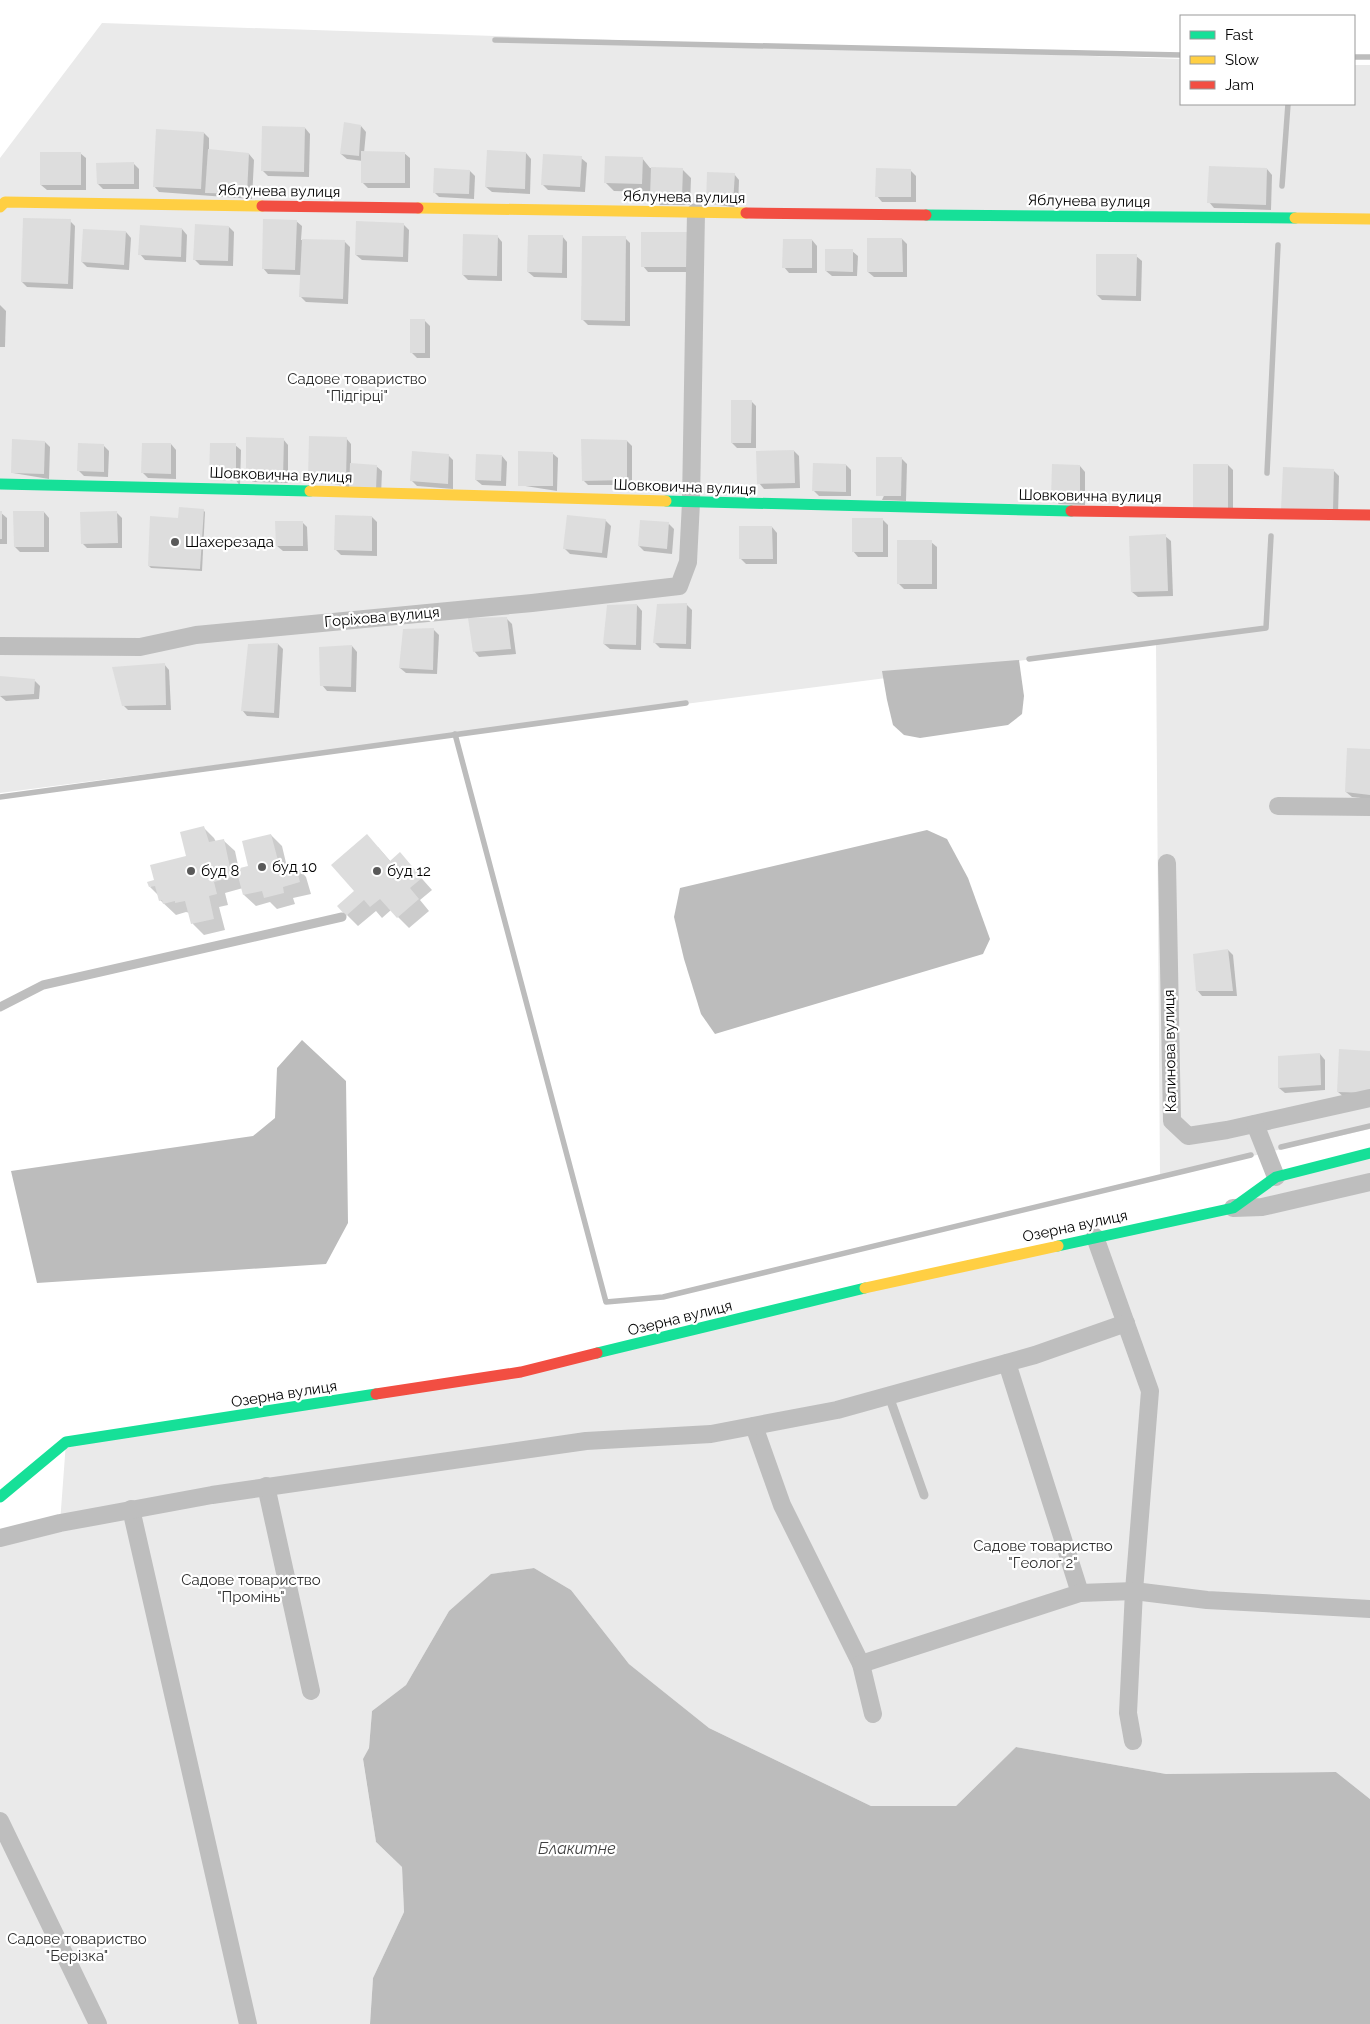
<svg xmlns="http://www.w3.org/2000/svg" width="1370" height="2024" font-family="Raleway,sans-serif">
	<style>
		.green { fill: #eaeaea }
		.water { fill: #bcbcbc }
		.shadow { fill: #0003 }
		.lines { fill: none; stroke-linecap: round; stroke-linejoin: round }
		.stream { stroke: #bcbcbc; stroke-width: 5.5 }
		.building { fill: #ddd }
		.lane { stroke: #bebebe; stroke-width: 9 }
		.street { stroke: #bebebe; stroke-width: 18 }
		.fast { stroke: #16e098; stroke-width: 11 }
		.slow { stroke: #ffcf43; stroke-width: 11 }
		.jam { stroke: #f24e42; stroke-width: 11 }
		.poi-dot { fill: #595959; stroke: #fff; stroke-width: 2 }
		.labels { text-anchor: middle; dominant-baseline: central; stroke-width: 4.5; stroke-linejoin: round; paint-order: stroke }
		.street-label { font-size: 15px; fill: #000; stroke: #fff }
		.park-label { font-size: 15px; fill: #303030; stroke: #fff }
		.poi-label { font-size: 15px; fill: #000; stroke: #fff; text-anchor: start }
		.water-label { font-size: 16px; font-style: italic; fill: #414141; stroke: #fff }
	</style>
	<rect width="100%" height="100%" fill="#fff"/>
	<!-- green -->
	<g class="green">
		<polygon points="102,23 1181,59 1181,104 1354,104 1354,65 1370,65 1370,1129 1160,1177 1156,643 0,793 0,158"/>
		<polygon points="1370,1157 1370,1799 1336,1772 1166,1774 1016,1747 956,1806 871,1806 709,1728 629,1664 571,1590 534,1568 492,1574 449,1611 406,1685 372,1711 369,1748 363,1760 376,1842 402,1867 404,1912 373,1978 370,2024 0,2024 0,1538 60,1523 66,1442 521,1372 1232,1208 1276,1177"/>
	</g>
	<!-- water -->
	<g class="water">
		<polygon points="1019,660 1024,696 1022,714 1008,725 920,738 904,735 893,725 887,700 882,671"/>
		<polygon points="927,830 947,839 968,878 990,939 983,954 715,1034 701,1014 684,959 674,917 680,888"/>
		<polygon points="302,1040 346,1081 348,1223 326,1264 37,1283 11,1171 253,1136 275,1118 277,1068"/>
		<polygon points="534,1568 571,1590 629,1664 709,1728 871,1806 956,1806 1016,1747 1166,1774 1336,1772 1370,1799 1370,2024 370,2024 373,1978 404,1912 402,1867 376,1842 363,1759 369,1748 372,1711 406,1685 449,1611 491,1574"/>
	</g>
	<!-- shadow -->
	<g class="shadow">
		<polygon points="361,126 366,132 364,153 404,153 410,158 410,188 368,188 362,182 363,161 347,159 341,154"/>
		<polygon points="305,128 310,134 309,177 268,176 262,170"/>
		<polygon points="204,133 209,138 209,150 249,154 254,160 252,199 159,192 154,186"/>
		<polygon points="80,153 86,158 86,190 47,190 41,185"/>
		<polygon points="526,153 531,159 530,194 492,192 486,187"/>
		<polygon points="581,158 587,163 585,192 548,190 543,185"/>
		<polygon points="642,158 650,168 682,169 691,178 690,205 660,205 652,196 652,192 614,191 605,182"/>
		<polygon points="133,163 139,169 139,189 103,189 98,184"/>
		<polygon points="1267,169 1272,175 1271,210 1214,208 1209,202"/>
		<polygon points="910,170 916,176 916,202 882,202 877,196"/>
		<polygon points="470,171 475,176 474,199 439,197 434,192"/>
		<polygon points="734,174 739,180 738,208 707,203"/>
		<polygon points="70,221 75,226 73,289 27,287 22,282"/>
		<polygon points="296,221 302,226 301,240 345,242 350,247 348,304 306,302 301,297 301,275 268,274 263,268"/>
		<polygon points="403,224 409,230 408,262 362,260 356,255"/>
		<polygon points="229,227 234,232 233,266 200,265 194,259"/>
		<polygon points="182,229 187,235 186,262 145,260 140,254"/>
		<polygon points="126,232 131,238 129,270 87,267 82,262"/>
		<polygon points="686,233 692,272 648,272 643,266"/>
		<polygon points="497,236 502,242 502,281 468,280 463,275"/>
		<polygon points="562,236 567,242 567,278 534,277 528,272"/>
		<polygon points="625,238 630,243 630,326 588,325 583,320"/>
		<polygon points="902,239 907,244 907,277 874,277 868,272"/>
		<polygon points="812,240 817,246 817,273 789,273 784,267"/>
		<polygon points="852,251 858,256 857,276 832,276 826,271"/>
		<polygon points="1136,256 1142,261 1141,301 1102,300 1097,295"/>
		<polygon points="0,305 6,311 5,347 0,347"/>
		<polygon points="425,321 430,326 430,358 417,358 411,352"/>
		<polygon points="751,401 756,406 756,448 737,448 732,443"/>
		<polygon points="346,438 351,444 351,465 376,466 382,471 381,495 309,478"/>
		<polygon points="283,439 288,445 288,483 252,482"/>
		<polygon points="627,441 632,446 632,485 588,485 583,480"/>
		<polygon points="45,442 50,447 49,479 13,473"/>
		<polygon points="171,444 176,450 176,479 148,478 143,473"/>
		<polygon points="211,444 235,445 241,450 240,486"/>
		<polygon points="104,446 109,451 108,477 84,476 79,471"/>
		<polygon points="794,451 799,456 800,488 764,489 759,483"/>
		<polygon points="552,453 558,458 557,491 519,485"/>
		<polygon points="448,455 453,460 453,489 417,486 412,481"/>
		<polygon points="502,456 507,462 506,486 482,485 476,480"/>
		<polygon points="901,458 907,464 906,501 882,500"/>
		<polygon points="846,465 851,470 851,496 819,496 813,490"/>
		<polygon points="1228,465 1233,470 1233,513 1200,513"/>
		<polygon points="1080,466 1085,472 1085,505 1058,504"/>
		<polygon points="1334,471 1339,476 1338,516 1288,514"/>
		<polygon points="203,510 205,512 202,571 151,568 149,566 179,519"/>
		<polygon points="0,512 7,518 7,544 0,544"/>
		<polygon points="44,512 49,518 49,552 20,552 15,547"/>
		<polygon points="116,512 122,518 122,548 87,548 82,543"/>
		<polygon points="372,517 377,522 377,556 341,555 336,550"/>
		<polygon points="882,519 888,525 888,557 858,557 853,551"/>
		<polygon points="605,520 611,526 607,558 570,554 564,548"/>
		<polygon points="302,522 307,527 308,551 283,551 277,546"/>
		<polygon points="669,524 674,529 672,554 644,551 639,546"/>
		<polygon points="772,527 777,533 777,564 746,564 741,559"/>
		<polygon points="1165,536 1171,541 1173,596 1138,597 1132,592"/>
		<polygon points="931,542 937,547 937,589 904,589 899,584"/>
		<polygon points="686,604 692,610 691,649 660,648 655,643"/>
		<polygon points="637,605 642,611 641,650 610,649 604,644"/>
		<polygon points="506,618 512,624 516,654 479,657 474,651"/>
		<polygon points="433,629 439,635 437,674 406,673 400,668"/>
		<polygon points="278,644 283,649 279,718 247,716 242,710"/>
		<polygon points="352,646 357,652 356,692 327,691 322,685"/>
		<polygon points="164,664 169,670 171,710 128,710 123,705"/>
		<polygon points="35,681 40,686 39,699 6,701 0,696"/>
		<polygon points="1370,750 1370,799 1352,797 1346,792"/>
		<polygon points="203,827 214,838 216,842 223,840 235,851 239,870 250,867 271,835 282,846 287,867 295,865 306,877 311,894 293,898 295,904 277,909 270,902 256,906 244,895 243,888 225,893 228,905 219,907 225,930 204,935 193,924 190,913 186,912 176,915 160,900 158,895 150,887 188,857"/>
		<polygon points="378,847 391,862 400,854 432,890 420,900 429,911 409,928 391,910 382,918 376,911 358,926 347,915 356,891"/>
		<polygon points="1228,950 1233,955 1237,996 1202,996 1197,990"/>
		<polygon points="1370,1053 1370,1098 1344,1097 1338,1092"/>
		<polygon points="1320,1054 1325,1060 1325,1090 1285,1093 1279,1088"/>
	</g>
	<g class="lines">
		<!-- stream -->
		<g class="stream">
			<polyline points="495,40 1181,55"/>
			<polyline points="1354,57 1370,57"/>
			<polyline points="1282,186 1288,104"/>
			<polyline points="1267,473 1278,245"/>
			<polyline points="1029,659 1266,628 1271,536"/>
			<polyline points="455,734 606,1302 663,1297 1251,1155"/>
			<polyline points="0,797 686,703"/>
			<polyline points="1281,1147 1370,1126"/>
		</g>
	</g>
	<!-- building -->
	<g class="building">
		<polygon points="344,122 361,125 359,156 340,154"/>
		<polygon points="262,126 305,127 304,172 261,171"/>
		<polygon points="156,129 204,132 201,189 153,187"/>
		<polygon points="208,149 249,153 247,194 205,193"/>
		<polygon points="487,150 526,152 525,189 485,187"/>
		<polygon points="361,151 405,152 405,183 361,183"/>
		<rect x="40" y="152" width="41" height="33"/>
		<polygon points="543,154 582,156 580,187 541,185"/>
		<polygon points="605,156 643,157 642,184 604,183"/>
		<polygon points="134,162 134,184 97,184 96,163"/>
		<polygon points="1209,166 1267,168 1266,205 1207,203"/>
		<polygon points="651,167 683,168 682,198 650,197"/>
		<polygon points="434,168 470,170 469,194 433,193"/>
		<polygon points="876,168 911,169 911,197 875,197"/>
		<polygon points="707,172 735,173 733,203 706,204"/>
		<polygon points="23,218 71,219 68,284 21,282"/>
		<polygon points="263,219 297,220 295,270 262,269"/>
		<polygon points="356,221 404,223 403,257 355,255"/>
		<polygon points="195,224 229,226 228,261 193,260"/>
		<polygon points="140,225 182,228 181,257 138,255"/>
		<polygon points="83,229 126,231 124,265 81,262"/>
		<rect x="641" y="232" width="46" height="35"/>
		<polygon points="463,234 498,235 497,276 462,275"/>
		<polygon points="528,235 563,235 562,273 527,272"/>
		<polygon points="582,236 626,236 625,321 581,320"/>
		<polygon points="867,238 902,238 903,272 867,272"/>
		<polygon points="302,239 345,240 343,299 299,297"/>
		<polygon points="783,239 812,239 812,268 782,268"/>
		<polygon points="825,249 853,249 853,272 825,271"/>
		<polygon points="1096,254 1137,254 1136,296 1096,295"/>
		<rect x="410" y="319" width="15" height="34"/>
		<polygon points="731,400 752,400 751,443 731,443"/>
		<polygon points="309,436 347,437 346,479 308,479"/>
		<polygon points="246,437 284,438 283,478 246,477"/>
		<polygon points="12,439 45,441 44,474 11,473"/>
		<polygon points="581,439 627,440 627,480 582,481"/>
		<polygon points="78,443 104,444 104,472 77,471"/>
		<polygon points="142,443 171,443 171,474 141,473"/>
		<polygon points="210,443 236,443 236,481 209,480"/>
		<polygon points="794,450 795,483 757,484 756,451"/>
		<polygon points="412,451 449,454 448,484 410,481"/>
		<polygon points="518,451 553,452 553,486 518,486"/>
		<polygon points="476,454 502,455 501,481 475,480"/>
		<polygon points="876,457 902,457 901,496 876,496"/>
		<polygon points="350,463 377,465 376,490 349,489"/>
		<polygon points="813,463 846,464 846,492 812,491"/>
		<polygon points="1052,464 1080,465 1080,500 1051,499"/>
		<rect x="1193" y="464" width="35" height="44"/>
		<polygon points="1283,467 1334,469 1333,511 1281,509"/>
		<polygon points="179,507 204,509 200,569 148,566 150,516 178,518"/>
		<rect x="0" y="511" width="2" height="28"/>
		<polygon points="13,511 44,511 44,547 14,547"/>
		<polygon points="117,511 118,543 81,544 80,512"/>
		<polygon points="335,515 372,516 372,551 334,550"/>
		<polygon points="567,515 606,519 602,553 563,549"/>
		<rect x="852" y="518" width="31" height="34"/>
		<polygon points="640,520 669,522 667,549 638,546"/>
		<polygon points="275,521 303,521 303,546 276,546"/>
		<polygon points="739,526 772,526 773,559 739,559"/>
		<polygon points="1166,534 1168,591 1131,592 1129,536"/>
		<rect x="897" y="540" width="35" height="44"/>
		<polygon points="687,603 686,644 653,643 657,604"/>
		<polygon points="637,604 636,645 603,644 607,605"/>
		<polygon points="507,617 511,649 473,652 468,618"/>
		<polygon points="434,628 433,670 399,668 403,629"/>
		<polygon points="278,643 274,713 241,711 248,644"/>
		<polygon points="352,645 351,687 320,686 319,647"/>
		<polygon points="165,663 166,705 122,706 112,667"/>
		<polygon points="0,676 35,679 34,694 0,696"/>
		<polygon points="1347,748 1370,749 1370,795 1345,792"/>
		<polygon points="204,826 209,842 224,839 232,877 214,882 217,894 209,896 214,919 191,924 185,901 175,903 175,901 163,904 162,900 159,901 155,886 149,887 147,882 154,880 150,865 186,856 180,832"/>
		<polygon points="271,834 280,868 295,864 300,882 283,887 284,893 264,898 262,891 243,895 236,869 248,866 242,841"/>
		<polygon points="367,834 390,861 400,852 422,878 410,888 419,899 397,918 380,899 370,907 364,900 346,916 337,906 354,891 331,865"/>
		<polygon points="1228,949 1233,991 1196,991 1193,954"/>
		<polygon points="1339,1049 1370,1051 1370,1093 1337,1092"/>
		<polygon points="1320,1053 1321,1085 1278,1088 1278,1056"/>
	</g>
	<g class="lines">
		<!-- lane -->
		<g class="lane">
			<polyline points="0,1007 43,985 342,917"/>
			<polyline points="889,1396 924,1495"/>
		</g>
		<!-- street -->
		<g class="street">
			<polyline points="0,646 140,647 196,635 532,603 679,586 688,562 691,502 696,212"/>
			<polyline points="1278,806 1370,807"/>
			<polyline points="1167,863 1172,1121 1188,1136 1227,1130 1370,1098"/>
			<polyline points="1255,1124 1276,1177"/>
			<polyline points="1233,1208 1262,1207 1370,1182"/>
			<polyline points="1095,1237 1150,1391 1134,1591 1128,1713 1133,1741"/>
			<polyline points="1007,1363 1080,1593"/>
			<polyline points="754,1426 782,1505 861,1664 873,1714"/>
			<polyline points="266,1486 311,1691"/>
			<polyline points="131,1509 248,2024"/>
			<polyline points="0,1538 60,1523 212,1495 586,1441 711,1434 837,1410 1035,1355 1126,1323"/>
			<polyline points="861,1664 1080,1593 1134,1591 1207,1600 1370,1609"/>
			<polyline points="0,1821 98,2024"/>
		</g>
		<!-- fast -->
		<g class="fast">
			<polyline points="926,215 1295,218"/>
			<polyline points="0,484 310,491"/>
			<polyline points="666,501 1071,511"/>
			<polyline points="1058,1246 1233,1208 1276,1177 1370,1153"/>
			<polyline points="597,1353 865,1288"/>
			<polyline points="0,1497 66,1442 376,1394"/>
		</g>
		<!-- slow -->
		<g class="slow">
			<polyline points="0,207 5,202 262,206"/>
			<polyline points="418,208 746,213"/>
			<polyline points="1295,218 1370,219"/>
			<polyline points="310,491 666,501"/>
			<polyline points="865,1288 1058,1246"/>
		</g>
		<!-- jam -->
		<g class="jam">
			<polyline points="262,206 418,208"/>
			<polyline points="746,213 926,215"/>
			<polyline points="1071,511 1370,515"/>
			<polyline points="376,1394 521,1372 597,1353"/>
		</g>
	</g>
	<!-- markers -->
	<g class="poi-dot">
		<circle cx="175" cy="542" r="5"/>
		<circle cx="262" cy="867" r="5"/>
		<circle cx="191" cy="871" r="5"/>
		<circle cx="377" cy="871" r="5"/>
	</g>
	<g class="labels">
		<!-- street labels -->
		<g class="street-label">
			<text transform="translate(279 191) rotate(1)">Яблунева вулиця</text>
			<text transform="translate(684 197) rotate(1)">Яблунева вулиця</text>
			<text transform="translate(1089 201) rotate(1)">Яблунева вулиця</text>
			<text transform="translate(281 475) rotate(2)">Шовковична вулиця</text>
			<text transform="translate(685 487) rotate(2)">Шовковична вулиця</text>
			<text transform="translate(1090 496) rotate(1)">Шовковична вулиця</text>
			<text transform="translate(382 617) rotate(-5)">Горіхова вулиця</text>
			<text transform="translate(1170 1051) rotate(-91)">Калинова вулиця</text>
			<text transform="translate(1075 1226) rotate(-12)">Озерна вулиця</text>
			<text transform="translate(680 1318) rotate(-14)">Озерна вулиця</text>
			<text transform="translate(284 1394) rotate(-9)">Озерна вулиця</text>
		</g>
		<!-- park labels -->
		<g class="park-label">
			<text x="357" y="379">Садове товариство<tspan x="357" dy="17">"Підгірці"</tspan></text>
			<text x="1043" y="1546">Садове товариство<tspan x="1043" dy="17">"Геолог 2"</tspan></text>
			<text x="251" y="1580">Садове товариство<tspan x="251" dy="17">"Промінь"</tspan></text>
			<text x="77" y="1939">Садове товариство<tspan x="77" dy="17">"Берізка"</tspan></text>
		</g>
		<!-- poi labels -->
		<g class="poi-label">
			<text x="185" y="542">Шахерезада</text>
			<text x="272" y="867">буд 10</text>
			<text x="201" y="871">буд 8</text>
			<text x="387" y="871">буд 12</text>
		</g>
		<!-- water labels -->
		<g class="water-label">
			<text x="577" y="1848">Блакитне</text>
		</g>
	</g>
	<!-- legend -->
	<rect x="1180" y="15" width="175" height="90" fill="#ffffff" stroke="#999999"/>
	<rect x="1190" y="31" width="25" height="8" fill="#16e098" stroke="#999999"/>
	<text x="1225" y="40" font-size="15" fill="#000000">Fast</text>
	<rect x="1190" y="56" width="25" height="8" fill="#ffcf43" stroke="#999999"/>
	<text x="1225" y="65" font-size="15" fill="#000000">Slow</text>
	<rect x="1190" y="81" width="25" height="8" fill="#f24e42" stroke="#999999"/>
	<text x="1225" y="90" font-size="15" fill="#000000">Jam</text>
</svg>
